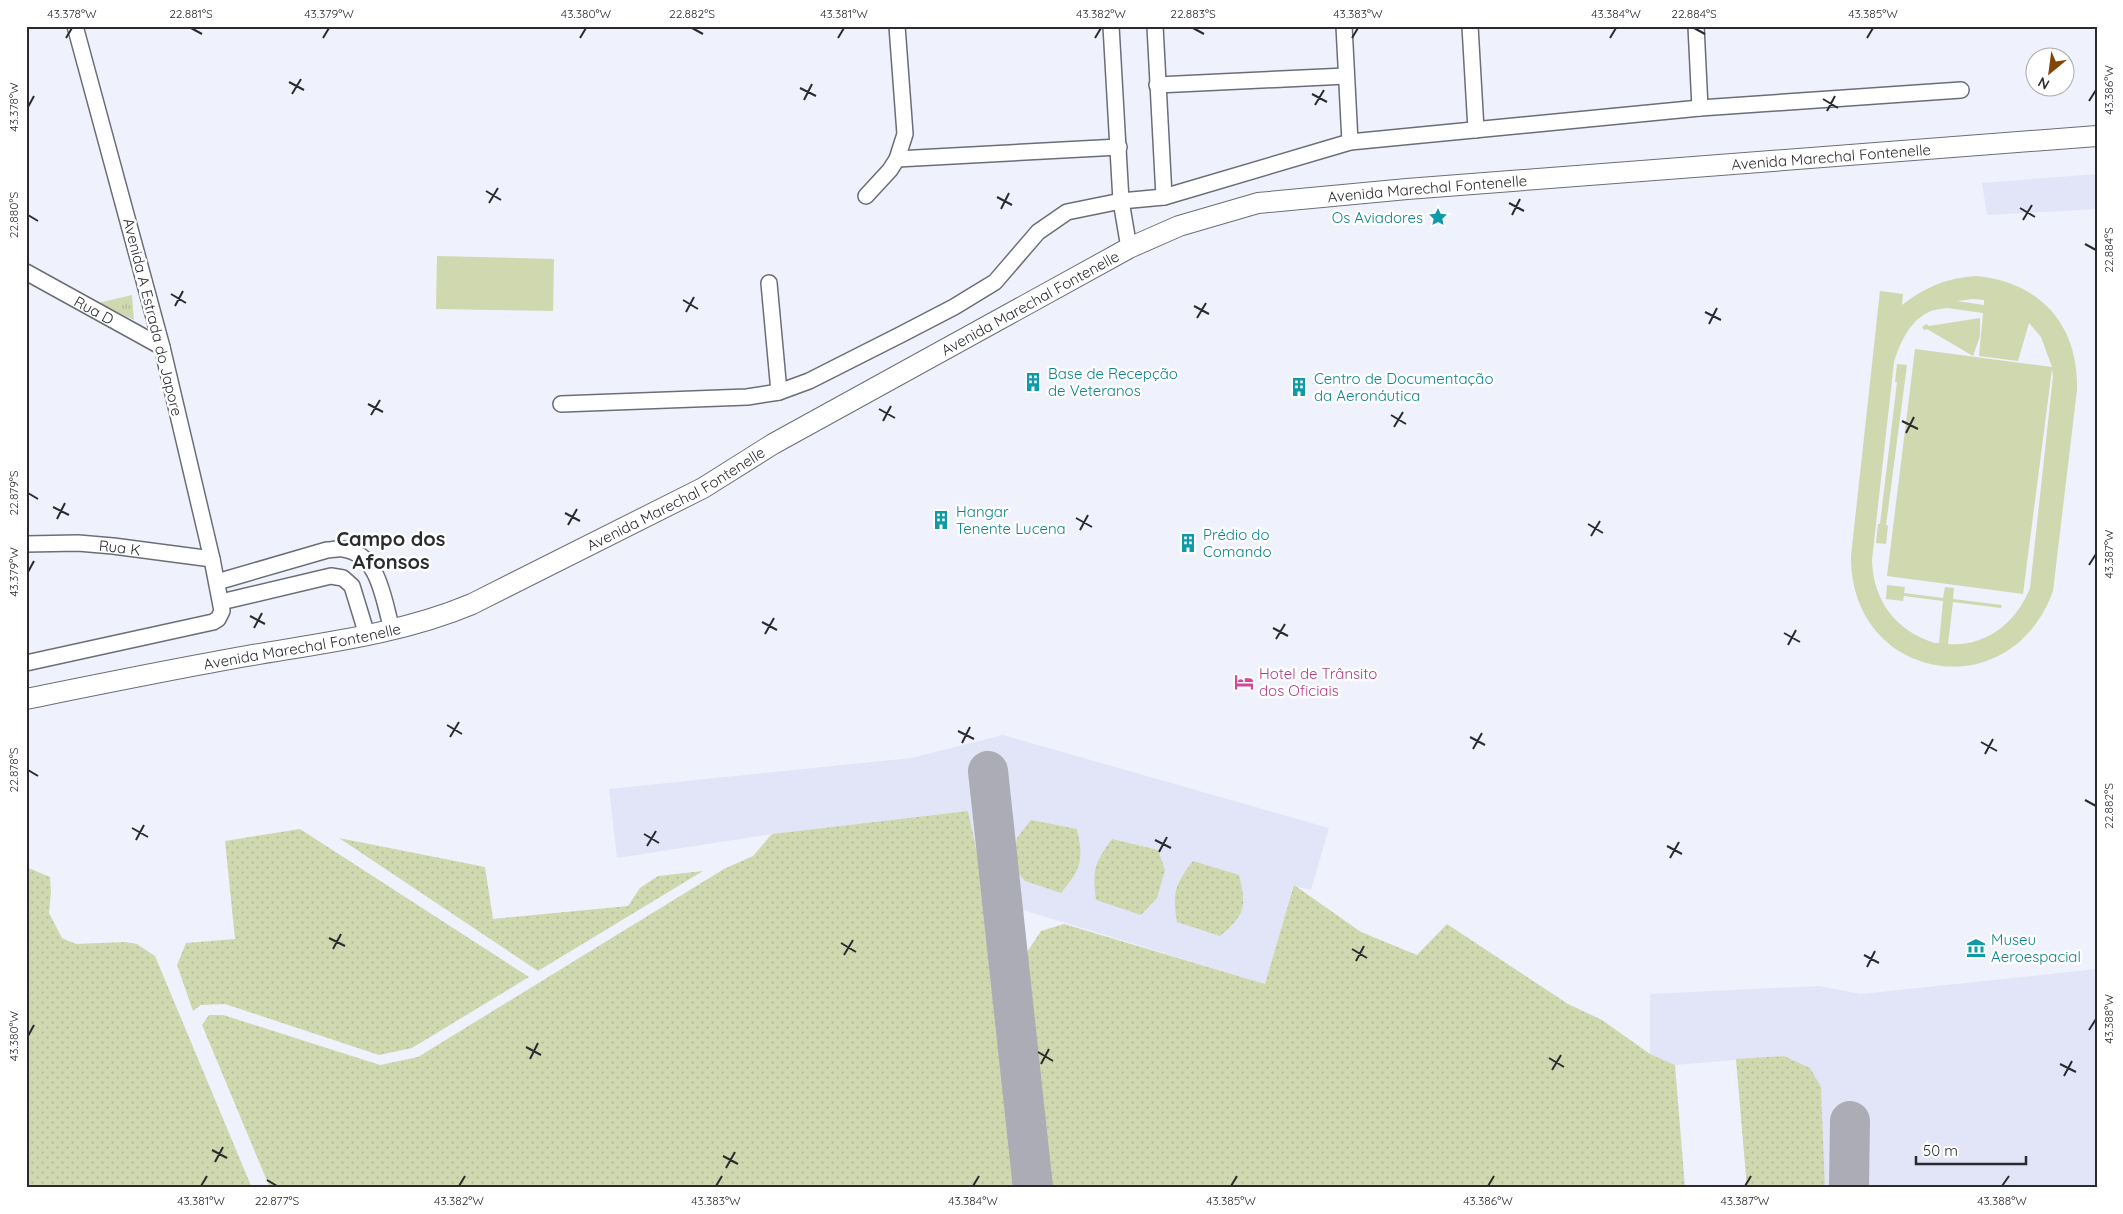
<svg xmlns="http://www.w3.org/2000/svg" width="2123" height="1214" font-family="Quicksand,sans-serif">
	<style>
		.built { fill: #e2e5f7 }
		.grass { fill: url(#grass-dots) }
		.park { fill: url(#park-tufts) }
		.pitch { fill: #d0d8b0; fill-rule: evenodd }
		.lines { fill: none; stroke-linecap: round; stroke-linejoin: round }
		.taxiway { stroke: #abacb6; stroke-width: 40 }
		.street-casing { stroke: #6c6e77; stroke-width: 18 }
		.secondary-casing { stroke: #6c6e77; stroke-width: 22 }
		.street { stroke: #fff; stroke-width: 15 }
		.secondary { stroke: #fff; stroke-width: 20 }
		.ticks { fill: none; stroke: #2a2b2f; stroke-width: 2 }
		.labels { text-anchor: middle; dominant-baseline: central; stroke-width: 5; stroke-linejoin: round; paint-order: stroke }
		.street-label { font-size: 15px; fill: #2a2b2f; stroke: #fff }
		.culture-label { font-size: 15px; fill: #0d838f; stroke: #fff; text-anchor: start }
		.hotel-label { font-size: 15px; fill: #b23c85; stroke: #fff; text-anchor: start }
		.district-label { font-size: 20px; font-weight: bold; fill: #2a2b2f; stroke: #fff }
		.neatline { fill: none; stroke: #2a2b2f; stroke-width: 2 }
		.ticks-label { font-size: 12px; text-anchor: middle; fill: #2a2b2f }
	</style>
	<defs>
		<pattern id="grass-dots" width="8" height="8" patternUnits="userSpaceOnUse" patternTransform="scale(1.25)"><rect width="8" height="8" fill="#d0d8b0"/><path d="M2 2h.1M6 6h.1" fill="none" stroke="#b3ba98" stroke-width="1.8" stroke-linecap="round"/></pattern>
		<pattern id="park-tufts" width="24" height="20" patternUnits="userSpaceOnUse" patternTransform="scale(1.25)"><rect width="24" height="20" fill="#d0d8b0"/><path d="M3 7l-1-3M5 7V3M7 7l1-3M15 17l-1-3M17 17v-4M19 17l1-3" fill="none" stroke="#b3ba98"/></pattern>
	</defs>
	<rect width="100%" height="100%" fill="#eff1fc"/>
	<!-- built -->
	<g class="built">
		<polygon points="2097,174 2097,209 1987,215 1982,183"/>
		<polygon points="1003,735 1329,828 1311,890 1294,886 1265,984 987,899 968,811 772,834 617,858 609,789 911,758"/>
		<polygon points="2097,969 2097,1188 1825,1188 1821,1087 1783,1056 1675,1065 1650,1054 1650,994 1819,986 1861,994"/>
	</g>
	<!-- grass -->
	<g class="grass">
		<polygon points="968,811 987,899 1017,1188 270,1188 202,1025 209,1015 223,1015 380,1065 418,1057 724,869 753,856 772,834"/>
		<path d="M1031 820 1077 829C1084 861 1081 869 1061 893L1025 881 1012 865 1017 838Z"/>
		<polygon points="300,829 529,977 412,1048 379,1055 225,1004 201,1005 193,1011 177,965 186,943 235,939 225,841"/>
		<polygon points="339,838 485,867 493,919 628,906 640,888 658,876 703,871 538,971"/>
		<path d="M1112 839 1158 850 1165 870 1157 898 1141 915 1096 900C1092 870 1094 864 1112 839Z"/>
		<path d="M1193 861 1239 875C1247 907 1245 915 1220 936L1177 922C1172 893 1175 884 1193 861Z"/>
		<polygon points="26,867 50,877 51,892 49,913 62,938 76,944 125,942 137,944 155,956 252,1188 26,1188"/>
		<polygon points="1294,885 1361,932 1417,955 1447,924 1568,1004 1602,1020 1650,1054 1675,1065 1685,1188 1052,1188 1025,955 1041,931 1064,924 1265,984"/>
		<polygon points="1784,1056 1810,1068 1821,1087 1825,1188 1747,1188 1736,1059"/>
	</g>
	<!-- park -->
	<polygon class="park" points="132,295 134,320 98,303"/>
	<!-- pitch -->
	<g class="pitch">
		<polygon points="437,256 554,259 553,311 436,309"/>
		<path d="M1976 276C2041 282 2079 326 2077 390L2053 591C2010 710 1850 681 1851 556L1880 291 1903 294 1902 305C1925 287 1947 278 1976 276ZM1973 299 1984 300V305L1957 301ZM1947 308 1983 313 1979 356 2018 361 2029 323 2041 337 2052 367 1915 349 1887 576 2023 594 2052 369 2053 376 2030 588C2016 623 1986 647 1948 644L1953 602 2001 608 2002 605 1953 599 1954 588 1945 587 1943 598 1904 593 1905 587 1887 585 1886 599 1903 601 1904 596 1943 601 1939 643H1935C1896 631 1873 601 1872 560L1894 362C1900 342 1911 319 1931 311 1936 309 1942 309 1947 308Z"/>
		<polygon points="1980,318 1980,336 1973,356 1927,329 1924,330 1922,327 1926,324 1929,326"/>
		<polygon points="1897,364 1907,365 1886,525 1888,526 1886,544 1876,543 1878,524 1880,524 1897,382 1895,382"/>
	</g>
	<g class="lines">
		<!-- taxiway -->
		<g class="taxiway">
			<polyline points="988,771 1033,1188"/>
			<polyline points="1849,1188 1850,1121"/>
		</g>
		<!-- street casing -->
		<g class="street-casing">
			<g id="street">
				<polyline points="1111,26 1121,201 1129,248"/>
				<polyline points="1155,26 1164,197"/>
				<polyline points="1344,26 1350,142"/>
				<polyline points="1470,26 1476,130"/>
				<polyline points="1696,26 1700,108"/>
				<polyline points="1157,85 1346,76"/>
				<polyline points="897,159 1119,147"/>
				<polyline points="866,196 890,170 897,159 905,134 897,26"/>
				<path id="s1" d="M26 272 162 347"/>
				<polyline points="769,283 779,392"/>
				<polyline points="561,404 747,397 779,392 809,381 902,334 954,307 995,282 1038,232 1067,212 1121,201 1164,197 1350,142 1700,108 1961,90"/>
				<path id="s2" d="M26 544 78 543 113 546 212 559"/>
				<path d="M217 582 327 550C332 550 338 548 343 549 380 554 383 600 392 629"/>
				<polyline points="221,602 331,576 343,578 352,586 367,635"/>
				<polyline points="26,663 213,622 218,619 222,611 212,559 162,347 75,26"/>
			</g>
		</g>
		<!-- secondary casing -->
		<g class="secondary-casing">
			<g id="secondary">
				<path id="s3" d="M26 699C100 684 173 669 247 656 322 643 401 634 472 604L703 488 773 444 1129 248 1179 226 1258 203 1407 189 2097 136"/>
			</g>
		</g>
		<!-- street -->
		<use href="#street" class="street"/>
		<!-- secondary -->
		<use href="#secondary" class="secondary"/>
	</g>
	<!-- ticks -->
	<path class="ticks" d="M191 28 202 34M692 28 703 34M1193 28 1204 34M1694 28 1705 34M66 38 72 28M323 38 329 28M580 38 586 28M838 38 844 28M1095 38 1101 28M1352 38 1358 28M1610 38 1616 28M1867 38 1873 28M289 82 304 90M800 88 816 96M292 94 301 79M1312 94 1327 102M1823 99 1838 108M804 100 812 84M2089 101 2096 90M1315 105 1324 90M28 107 34 96M1827 111 1835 96M486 191 501 200M997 197 1012 205M489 203 498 188M1509 203 1524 211M2020 208 2035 217M1001 209 1009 193M28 215 38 221M1512 215 1520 199M2023 220 2032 205M2085 244 2096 250M171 294 186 303M683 300 698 309M175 306 183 291M1194 306 1209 314M686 312 694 297M1705 312 1721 320M1197 318 1206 303M1709 324 1717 308M368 404 383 412M879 409 895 418M371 415 380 400M1391 415 1406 424M883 421 891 406M1902 421 1918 429M1394 427 1403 412M1906 433 1914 417M28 493 38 499M53 507 69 515M565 513 580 521M1076 518 1092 527M57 519 65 503M1588 524 1603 533M568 525 577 509M1080 530 1088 515M1591 536 1600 521M2089 565 2096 554M28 572 34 561M250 616 265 624M762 622 777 630M254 628 262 613M1273 628 1288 636M1784 633 1800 642M765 634 774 618M1276 639 1285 624M1788 645 1796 630M447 725 462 734M958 731 974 739M450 737 459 722M1470 737 1485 745M1981 742 1997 751M962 743 970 727M1473 749 1482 733M1985 754 1993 739M28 770 38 776M2085 800 2096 806M132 828 148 837M644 834 659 843M136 840 144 825M1155 840 1171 848M647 846 656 831M1667 846 1682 854M1159 852 1167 837M1670 858 1679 842M329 938 345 946M841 943 856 952M333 949 341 934M1352 949 1367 958M844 955 853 940M1864 955 1879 963M1356 961 1364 946M1867 967 1875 951M2089 1030 2096 1019M28 1036 34 1025M526 1047 541 1055M1038 1052 1053 1061M1549 1058 1564 1067M530 1059 538 1043M1041 1064 1049 1049M2060 1064 2076 1072M1552 1070 1561 1055M2064 1076 2072 1061M212 1150 227 1158M723 1156 738 1164M215 1162 223 1147M726 1168 735 1152M267 1180 277 1186M201 1186 207 1176M459 1186 465 1176M716 1186 722 1176M973 1186 979 1176M1231 1186 1237 1176M1488 1186 1494 1176M1745 1186 1751 1176M2002 1186 2009 1176"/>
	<!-- icons -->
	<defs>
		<g id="sight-bare" transform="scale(1.5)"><path d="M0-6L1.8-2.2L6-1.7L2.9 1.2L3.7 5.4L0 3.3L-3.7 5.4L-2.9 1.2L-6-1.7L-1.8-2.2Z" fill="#0f9aa8" stroke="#fff" stroke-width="2.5" paint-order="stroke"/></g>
		<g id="building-bare" transform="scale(1.5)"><path d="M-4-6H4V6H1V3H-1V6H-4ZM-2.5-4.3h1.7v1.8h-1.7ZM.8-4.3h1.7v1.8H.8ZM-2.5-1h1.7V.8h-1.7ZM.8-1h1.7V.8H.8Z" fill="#0f9aa8" stroke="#fff" stroke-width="2.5" paint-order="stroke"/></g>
		<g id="hotel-bare" transform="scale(1.5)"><path d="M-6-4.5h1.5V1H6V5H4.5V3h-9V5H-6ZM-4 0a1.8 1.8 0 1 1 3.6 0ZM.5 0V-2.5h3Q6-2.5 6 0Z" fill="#d1479c" stroke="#fff" stroke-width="2.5" paint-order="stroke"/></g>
		<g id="museum-bare" transform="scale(1.5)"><path d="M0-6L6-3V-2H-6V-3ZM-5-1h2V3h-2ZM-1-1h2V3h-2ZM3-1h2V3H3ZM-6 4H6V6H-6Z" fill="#0f9aa8" stroke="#fff" stroke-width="2.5" paint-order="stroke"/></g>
	</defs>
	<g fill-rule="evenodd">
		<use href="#sight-bare" x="1438" y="217"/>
		<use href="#building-bare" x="1033" y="382"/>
		<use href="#building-bare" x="1299" y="387"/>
		<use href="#building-bare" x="941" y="520"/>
		<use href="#building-bare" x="1188" y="543"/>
		<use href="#hotel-bare" x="1244" y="682"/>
		<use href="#museum-bare" x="1976" y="948"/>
	</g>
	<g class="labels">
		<!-- street labels -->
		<g class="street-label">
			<text stroke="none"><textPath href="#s3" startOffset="1916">Avenida Marechal Fontenelle</textPath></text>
			<text stroke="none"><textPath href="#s3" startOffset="1511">Avenida Marechal Fontenelle</textPath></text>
			<text stroke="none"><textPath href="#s3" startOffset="1091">Avenida Marechal Fontenelle</textPath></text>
			<text stroke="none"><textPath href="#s1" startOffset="78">Rua D</textPath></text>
			<text transform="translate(153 317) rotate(76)">Avenida A Estrada do Japore</text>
			<text stroke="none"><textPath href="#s3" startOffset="686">Avenida Marechal Fontenelle</textPath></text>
			<text stroke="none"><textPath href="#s2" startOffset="94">Rua K</textPath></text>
			<text stroke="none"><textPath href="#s3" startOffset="281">Avenida Marechal Fontenelle</textPath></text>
		</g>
		<!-- culture labels -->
		<g class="culture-label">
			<text x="1423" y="217" text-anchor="end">Os Aviadores</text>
			<text x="1048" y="373">Base de Recepção<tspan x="1048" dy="17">de Veteranos</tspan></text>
			<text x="1314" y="378">Centro de Documentação<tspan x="1314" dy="17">da Aeronáutica</tspan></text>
			<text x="956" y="511">Hangar<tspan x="956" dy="17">Tenente Lucena</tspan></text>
			<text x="1203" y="534">Prédio do<tspan x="1203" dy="17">Comando</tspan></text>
			<text x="1991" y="939">Museu<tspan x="1991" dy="17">Aeroespacial</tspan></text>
		</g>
		<!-- hotel labels -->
		<g class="hotel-label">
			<text x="1259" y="673">Hotel de Trânsito<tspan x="1259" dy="17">dos Oficiais</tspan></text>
		</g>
		<!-- district labels -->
		<g class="district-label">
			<text x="391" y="538">Campo dos<tspan x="391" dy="23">Afonsos</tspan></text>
		</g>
	</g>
	<!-- border -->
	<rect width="2123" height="1214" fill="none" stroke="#ffffff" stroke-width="55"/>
	<!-- north arrow -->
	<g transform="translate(2050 72) rotate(209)"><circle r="24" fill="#ffffff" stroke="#aaaaac"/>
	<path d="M0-4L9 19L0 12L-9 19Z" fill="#834505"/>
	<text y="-8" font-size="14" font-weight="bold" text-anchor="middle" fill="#2a2b2f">N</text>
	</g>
	<!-- scale -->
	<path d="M1916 1156v8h110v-8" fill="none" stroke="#2a2b2f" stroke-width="2.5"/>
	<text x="1923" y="1156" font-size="15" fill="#2a2b2f" stroke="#ffffff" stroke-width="4" paint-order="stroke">50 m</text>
	<rect x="28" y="28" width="2068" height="1158" class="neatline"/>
	<g class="ticks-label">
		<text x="72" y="18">43.378°W</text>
		<text x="191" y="18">22.881°S</text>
		<text x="329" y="18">43.379°W</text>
		<text x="586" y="18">43.380°W</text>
		<text x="692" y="18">22.882°S</text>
		<text x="844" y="18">43.381°W</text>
		<text x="1101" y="18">43.382°W</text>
		<text x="1193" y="18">22.883°S</text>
		<text x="1358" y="18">43.383°W</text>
		<text x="1616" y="18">43.384°W</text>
		<text x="1694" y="18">22.884°S</text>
		<text x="1873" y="18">43.385°W</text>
		<text transform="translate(2109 90) rotate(-90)" y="4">43.386°W</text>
		<text transform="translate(14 107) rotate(-90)" y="4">43.378°W</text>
		<text transform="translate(14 215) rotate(-90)" y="4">22.880°S</text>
		<text transform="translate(2109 250) rotate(-90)" y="4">22.884°S</text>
		<text transform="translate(14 493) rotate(-90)" y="4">22.879°S</text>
		<text transform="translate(2109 554) rotate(-90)" y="4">43.387°W</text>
		<text transform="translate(14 572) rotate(-90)" y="4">43.379°W</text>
		<text transform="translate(14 770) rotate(-90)" y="4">22.878°S</text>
		<text transform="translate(2109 806) rotate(-90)" y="4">22.882°S</text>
		<text transform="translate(2109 1019) rotate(-90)" y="4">43.388°W</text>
		<text transform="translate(14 1036) rotate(-90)" y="4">43.380°W</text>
		<text x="201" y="1205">43.381°W</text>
		<text x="277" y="1205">22.877°S</text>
		<text x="459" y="1205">43.382°W</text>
		<text x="716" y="1205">43.383°W</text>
		<text x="973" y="1205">43.384°W</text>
		<text x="1231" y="1205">43.385°W</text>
		<text x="1488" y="1205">43.386°W</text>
		<text x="1745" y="1205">43.387°W</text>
		<text x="2002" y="1205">43.388°W</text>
	</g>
</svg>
